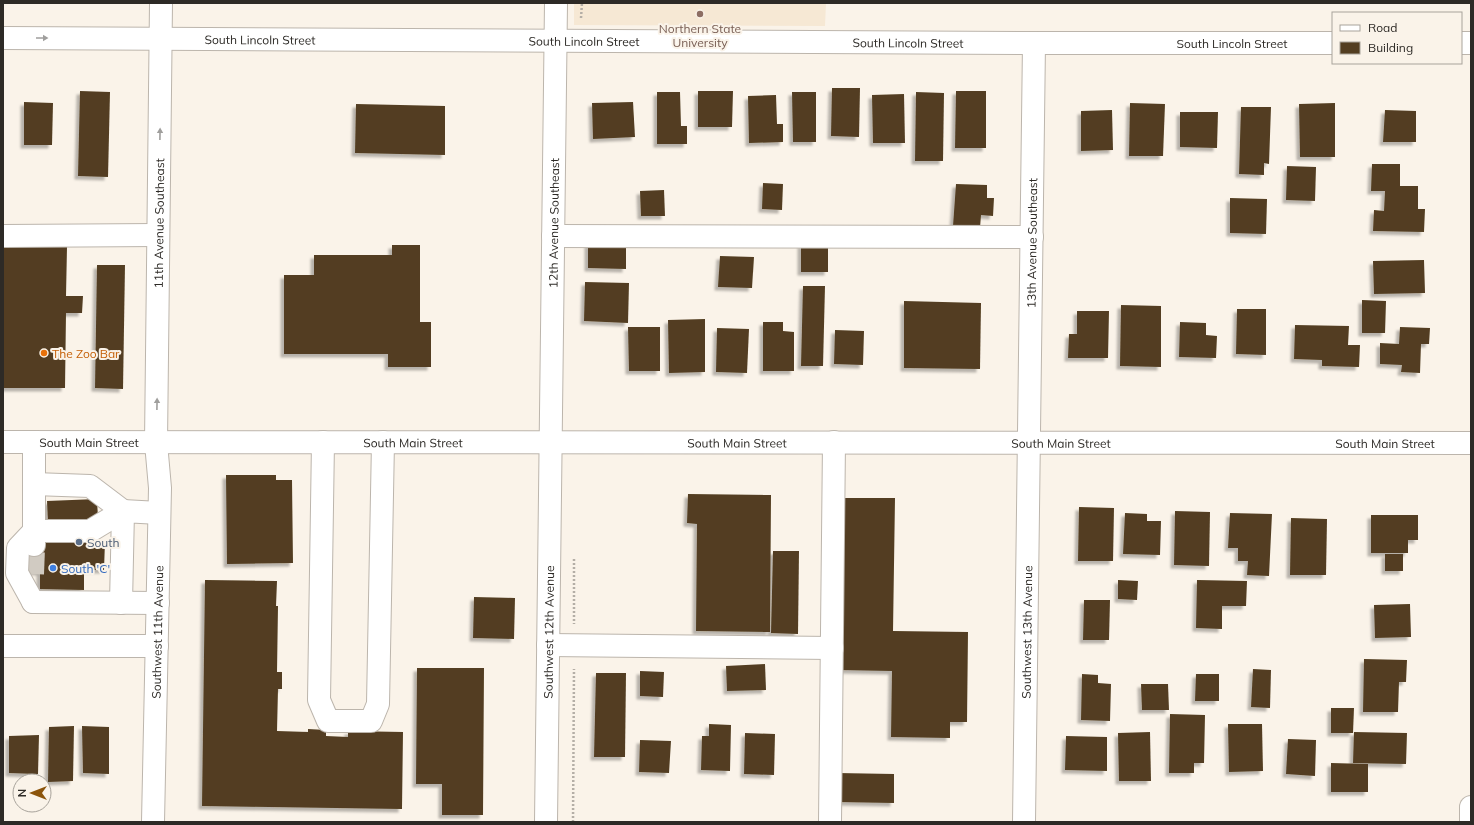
<svg xmlns="http://www.w3.org/2000/svg" width="1474" height="825" font-family="Mulish,sans-serif">
	<style>
		.education { fill: #f6e8d4 }
		.building { fill: #533e21; filter: url(#shadow) }
		.lines { fill: none; stroke-linecap: round; stroke-linejoin: round }
		.minor-tunnel { stroke: #d1cbc2; stroke-width: 22; stroke-dasharray: 22 11; stroke-linecap: butt }
		.minor-casing { stroke: #bcb5ac; stroke-width: 24 }
		.path { stroke: #b4aea6; stroke-width: 2.5; stroke-dasharray: 2 2; stroke-linecap: butt }
		.minor { stroke: #fff; stroke-width: 22 }
		.oneway { fill: #a09f9d }
		.education-dot { fill: #8d6e63; stroke: #faf3e9; stroke-width: 1.5 }
		.food-dot { fill: #e8710a; stroke: #faf3e9; stroke-width: 1.5 }
		.service-dot { fill: #5c6f8a; stroke: #faf3e9; stroke-width: 1.5 }
		.shop-dot { fill: #3f7fe0; stroke: #faf3e9; stroke-width: 1.5 }
		.labels { text-anchor: middle; dominant-baseline: central; stroke-width: 4; stroke-linejoin: round; paint-order: stroke }
		.education-label { font-size: 12px; fill: #785e54; stroke: #faf3e9 }
		.street-label { font-size: 12px; fill: #2d2a26; stroke: #faf3e9 }
		.food-label { font-size: 12px; fill: #c56008; stroke: #faf3e9; text-anchor: start }
		.service-label { font-size: 12px; fill: #4e5e75; stroke: #faf3e9; text-anchor: start }
		.shop-label { font-size: 12px; fill: #366cbe; stroke: #faf3e9; text-anchor: start }
	</style>
	<defs>
		<filter id="shadow"><feDropShadow dx="-3.5" dy="3.5" stdDeviation="1" flood-color="#0004"/></filter>
	</defs>
	<rect width="100%" height="100%" fill="#faf3e9"/>
	<!-- education -->
	<polygon class="education" points="574,3 826,3 825,26 574,25"/>
	<!-- building -->
	<g class="building">
		<polygon points="832,88 860,88 859,137 831,136"/>
		<polygon points="80,91 110,92 108,177 78,176"/>
		<polygon points="698,91 733,91 732,127 698,127"/>
		<polygon points="956,91 986,91 986,148 955,148"/>
		<polygon points="657,92 680,92 681,126 687,126 687,144 657,144"/>
		<polygon points="792,92 816,92 816,142 793,142"/>
		<polygon points="916,92 944,93 943,161 915,161"/>
		<polygon points="904,94 905,143 873,143 872,95"/>
		<polygon points="776,95 777,124 783,124 783,142 749,143 748,96"/>
		<polygon points="24,102 53,103 52,145 24,145"/>
		<polygon points="633,102 635,137 593,139 592,103"/>
		<polygon points="1130,103 1165,104 1163,156 1129,156"/>
		<polygon points="1335,103 1335,157 1300,157 1299,104"/>
		<polygon points="356,104 445,106 445,155 355,153"/>
		<polygon points="1241,107 1271,107 1269,164 1264,163 1264,175 1239,174"/>
		<polygon points="1112,110 1113,150 1081,151 1081,111"/>
		<polygon points="1385,110 1416,111 1416,142 1383,142"/>
		<polygon points="1180,112 1218,112 1217,148 1180,147"/>
		<polygon points="1372,164 1400,164 1400,186 1418,186 1418,209 1425,209 1424,232 1373,231 1374,210 1384,211 1385,191 1371,191"/>
		<polygon points="1287,166 1316,167 1315,201 1286,200"/>
		<polygon points="763,183 783,184 782,210 762,209"/>
		<polygon points="956,184 987,185 987,198 994,198 993,216 981,215 980,228 953,226"/>
		<polygon points="664,190 665,216 641,216 640,191"/>
		<polygon points="1230,198 1267,199 1266,234 1230,233"/>
		<polygon points="588,241 626,241 626,269 588,268"/>
		<rect x="801" y="244" width="27" height="28"/>
		<polygon points="392,245 420,245 420,322 431,322 431,367 388,367 388,354 284,354 284,275 314,275 314,255 392,255"/>
		<polygon points="3,247 67,247 66,296 83,296 82,313 66,313 65,388 3,388"/>
		<polygon points="720,256 754,257 752,288 718,287"/>
		<polygon points="1424,260 1425,293 1374,294 1373,261"/>
		<polygon points="97,265 125,265 123,389 95,388"/>
		<polygon points="585,282 629,283 628,323 584,321"/>
		<polygon points="803,286 825,286 823,366 801,366"/>
		<polygon points="1362,300 1386,301 1385,333 1362,333"/>
		<polygon points="904,301 981,303 980,369 904,368"/>
		<polygon points="1121,305 1161,306 1161,367 1120,366"/>
		<polygon points="1237,309 1266,309 1266,355 1236,354"/>
		<polygon points="1077,311 1109,311 1108,358 1068,358 1069,334 1077,334"/>
		<polygon points="705,319 705,372 669,373 668,320"/>
		<polygon points="763,322 783,322 783,331 794,332 794,371 763,371"/>
		<polygon points="1180,322 1206,323 1206,335 1217,336 1216,358 1179,357"/>
		<polygon points="1295,325 1349,326 1348,345 1360,345 1359,367 1322,366 1322,360 1294,359"/>
		<polygon points="628,327 660,327 660,371 629,371"/>
		<polygon points="1400,327 1430,328 1429,344 1421,344 1420,373 1401,372 1402,365 1380,364 1380,343 1399,344"/>
		<polygon points="717,328 749,329 747,373 716,372"/>
		<polygon points="835,330 864,331 863,365 834,364"/>
		<polygon points="226,475 276,475 276,480 292,480 293,563 227,564"/>
		<polygon points="688,494 771,495 770,632 696,631 697,524 687,523"/>
		<polygon points="840,498 895,498 893,631 968,632 967,722 950,722 950,738 891,737 892,671 839,670"/>
		<polygon points="97,499 98,519 48,521 47,501"/>
		<polygon points="1079,507 1114,508 1113,561 1078,561"/>
		<polygon points="1175,511 1210,512 1209,566 1174,565"/>
		<polygon points="1125,513 1147,514 1147,521 1161,521 1160,555 1123,554"/>
		<polygon points="1230,513 1272,514 1269,576 1247,575 1248,561 1238,561 1238,548 1228,548"/>
		<polygon points="1371,515 1418,515 1418,540 1408,540 1408,553 1371,553"/>
		<polygon points="1291,518 1327,519 1326,575 1290,575"/>
		<polygon points="42,540 105,541 104,570 84,570 84,590 40,589 40,572 27,571 27,546"/>
		<polygon points="773,551 799,551 798,634 771,633"/>
		<rect x="1385" y="554" width="18" height="17"/>
		<polygon points="205,580 277,581 276,606 278,606 277,672 282,672 282,689 278,689 277,731 308,732 308,729 326,730 326,736 348,737 348,731 403,732 402,809 202,806"/>
		<polygon points="1118,580 1138,581 1137,600 1118,599"/>
		<polygon points="1197,580 1247,581 1246,606 1222,606 1222,629 1196,628"/>
		<polygon points="474,597 515,598 514,639 473,638"/>
		<polygon points="1084,600 1110,600 1109,640 1083,640"/>
		<polygon points="1410,604 1411,637 1375,638 1374,605"/>
		<polygon points="1364,659 1407,660 1406,682 1399,682 1398,712 1363,712"/>
		<polygon points="765,664 766,690 727,691 726,666"/>
		<polygon points="417,668 484,668 483,815 442,815 442,784 416,784"/>
		<polygon points="1253,669 1271,670 1270,708 1251,707"/>
		<polygon points="640,671 664,672 663,697 640,696"/>
		<polygon points="596,673 626,673 625,757 594,757"/>
		<polygon points="1082,674 1098,675 1098,683 1111,684 1110,721 1081,720"/>
		<polygon points="1196,674 1219,674 1219,701 1195,701"/>
		<polygon points="1141,684 1168,684 1169,710 1142,710"/>
		<polygon points="1331,708 1354,708 1353,733 1331,733"/>
		<polygon points="1170,714 1205,715 1204,763 1194,763 1194,773 1169,773"/>
		<polygon points="709,724 731,725 730,771 701,770 702,736 709,736"/>
		<polygon points="1228,724 1262,724 1263,771 1229,772"/>
		<polygon points="74,726 73,781 48,782 49,727"/>
		<polygon points="82,726 109,727 109,774 83,773"/>
		<polygon points="1150,732 1151,781 1119,781 1118,733"/>
		<polygon points="1354,732 1407,733 1406,764 1353,763"/>
		<polygon points="745,733 775,734 774,775 744,774"/>
		<polygon points="39,735 38,774 9,773 9,736"/>
		<polygon points="1066,736 1107,737 1107,771 1065,770"/>
		<polygon points="1288,739 1316,740 1315,776 1286,774"/>
		<polygon points="640,740 671,741 669,773 639,772"/>
		<polygon points="1331,763 1368,764 1368,792 1331,792"/>
		<polygon points="837,773 894,774 894,803 837,802"/>
	</g>
	<g class="lines">
		<!-- minor-tunnel -->
		<polyline class="minor-tunnel" points="33,574 34,548"/>
		<!-- minor casing -->
		<g class="minor-casing">
			<g id="minor">
				<path id="s1" d="M3 38 1034 43H1333"/>
				<polyline points="1461,43 1471,43"/>
				<polyline points="3,236 158,235"/>
				<polyline points="553,236 1032,237"/>
				<path id="s2" d="M3 442 1471 443"/>
				<polyline points="34,442 34,545"/>
				<polyline points="323,442 319,700 328,721 371,721 378,704 383,442"/>
				<polyline points="33,602 17,573 18,548 34,531 90,531 123,511 90,486 34,484"/>
				<polyline points="33,602 158,603"/>
				<polyline points="121,603 123,511 159,513"/>
				<polyline points="548,645 832,648"/>
				<polyline points="3,646 157,646"/>
				<path id="s3" d="M153 822 160 488 156 443 161 3"/>
				<path id="s4" d="M546 822 556 3"/>
				<polyline points="830,822 834,442"/>
				<path id="s5" d="M1024 822 1034 43"/>
				<polyline points="1471,822 1471,807"/>
			</g>
		</g>
		<!-- path -->
		<g class="path">
			<polyline points="581,18 582,3"/>
			<polyline points="574,559 574,624"/>
			<polyline points="573,822 574,669"/>
		</g>
		<!-- minor -->
		<use href="#minor" class="minor"/>
	</g>
	<!-- one-way arrows -->
	<defs><path id="oneway-solid" d="M-6-.8H1V-3.2L6.5 0L1 3.2V.8H-6Z"/></defs>
	<g class="oneway">
		<use href="#oneway-solid" transform="translate(42 38)"/>
		<use href="#oneway-solid" transform="translate(160 134) rotate(-89)"/>
		<use href="#oneway-solid" transform="translate(157 404) rotate(-89)"/>
	</g>
	<!-- markers -->
	<circle class="education-dot" cx="700" cy="14" r="4"/>
	<circle class="food-dot" cx="44" cy="353" r="4"/>
	<circle class="service-dot" cx="79" cy="542" r="4"/>
	<circle class="shop-dot" cx="53" cy="568" r="4"/>
	<g class="labels">
		<!-- education labels -->
		<g class="education-label">
			<text x="700" y="28">Northern State<tspan x="700" dy="14">University</tspan></text>
		</g>
		<!-- street labels -->
		<g class="street-label">
			<text stroke="none"><textPath href="#s1" startOffset="257">South Lincoln Street</textPath></text>
			<text stroke="none"><textPath href="#s1" startOffset="581">South Lincoln Street</textPath></text>
			<text stroke="none"><textPath href="#s1" startOffset="905">South Lincoln Street</textPath></text>
			<text stroke="none"><textPath href="#s1" startOffset="1229">South Lincoln Street</textPath></text>
			<text stroke="none"><textPath href="#s3" startOffset="599">11th Avenue Southeast</textPath></text>
			<text stroke="none"><textPath href="#s4" startOffset="599">12th Avenue Southeast</textPath></text>
			<text stroke="none"><textPath href="#s5" startOffset="579">13th Avenue Southeast</textPath></text>
			<text stroke="none"><textPath href="#s2" startOffset="410">South Main Street</textPath></text>
			<text stroke="none"><textPath href="#s2" startOffset="734">South Main Street</textPath></text>
			<text stroke="none"><textPath href="#s2" startOffset="1058">South Main Street</textPath></text>
			<text stroke="none"><textPath href="#s2" startOffset="1382">South Main Street</textPath></text>
			<text stroke="none"><textPath href="#s2" startOffset="86">South Main Street</textPath></text>
			<text stroke="none"><textPath href="#s3" startOffset="190">Southwest 11th Avenue</textPath></text>
			<text stroke="none"><textPath href="#s4" startOffset="190">Southwest 12th Avenue</textPath></text>
			<text stroke="none"><textPath href="#s5" startOffset="190">Southwest 13th Avenue</textPath></text>
		</g>
		<!-- food labels -->
		<g class="food-label">
			<text x="52" y="353">The Zoo Bar</text>
		</g>
		<!-- service labels -->
		<g class="service-label">
			<text x="87" y="542">South</text>
		</g>
		<!-- shop labels -->
		<g class="shop-label">
			<text x="61" y="568">South 'C'</text>
		</g>
	</g>
	<!-- border -->
	<rect width="1474" height="825" fill="none" stroke="#2d2a26" stroke-width="8"/>
	<!-- legend -->
	<rect x="1332" y="12" width="130" height="52" fill="#faf3e9" stroke="#a8a39b"/>
	<rect x="1340" y="25" width="20" height="6" fill="#ffffff" stroke="#a8a39b"/>
	<text x="1368" y="32" font-size="12" fill="#2d2a26">Road</text>
	<rect x="1340" y="42" width="20" height="12" fill="#533e21" stroke="#a8a39b"/>
	<text x="1368" y="52" font-size="12" fill="#2d2a26">Building</text>
	<!-- north arrow -->
	<g transform="translate(32 793) rotate(270)"><circle r="19" fill="#faf3e9" stroke="#a8a39b"/>
	<path d="M0-3L7 15L0 10L-7 15Z" fill="#8c540a"/>
	<text y="-6" font-size="11" font-weight="bold" text-anchor="middle" fill="#2d2a26">N</text>
	</g>
</svg>
